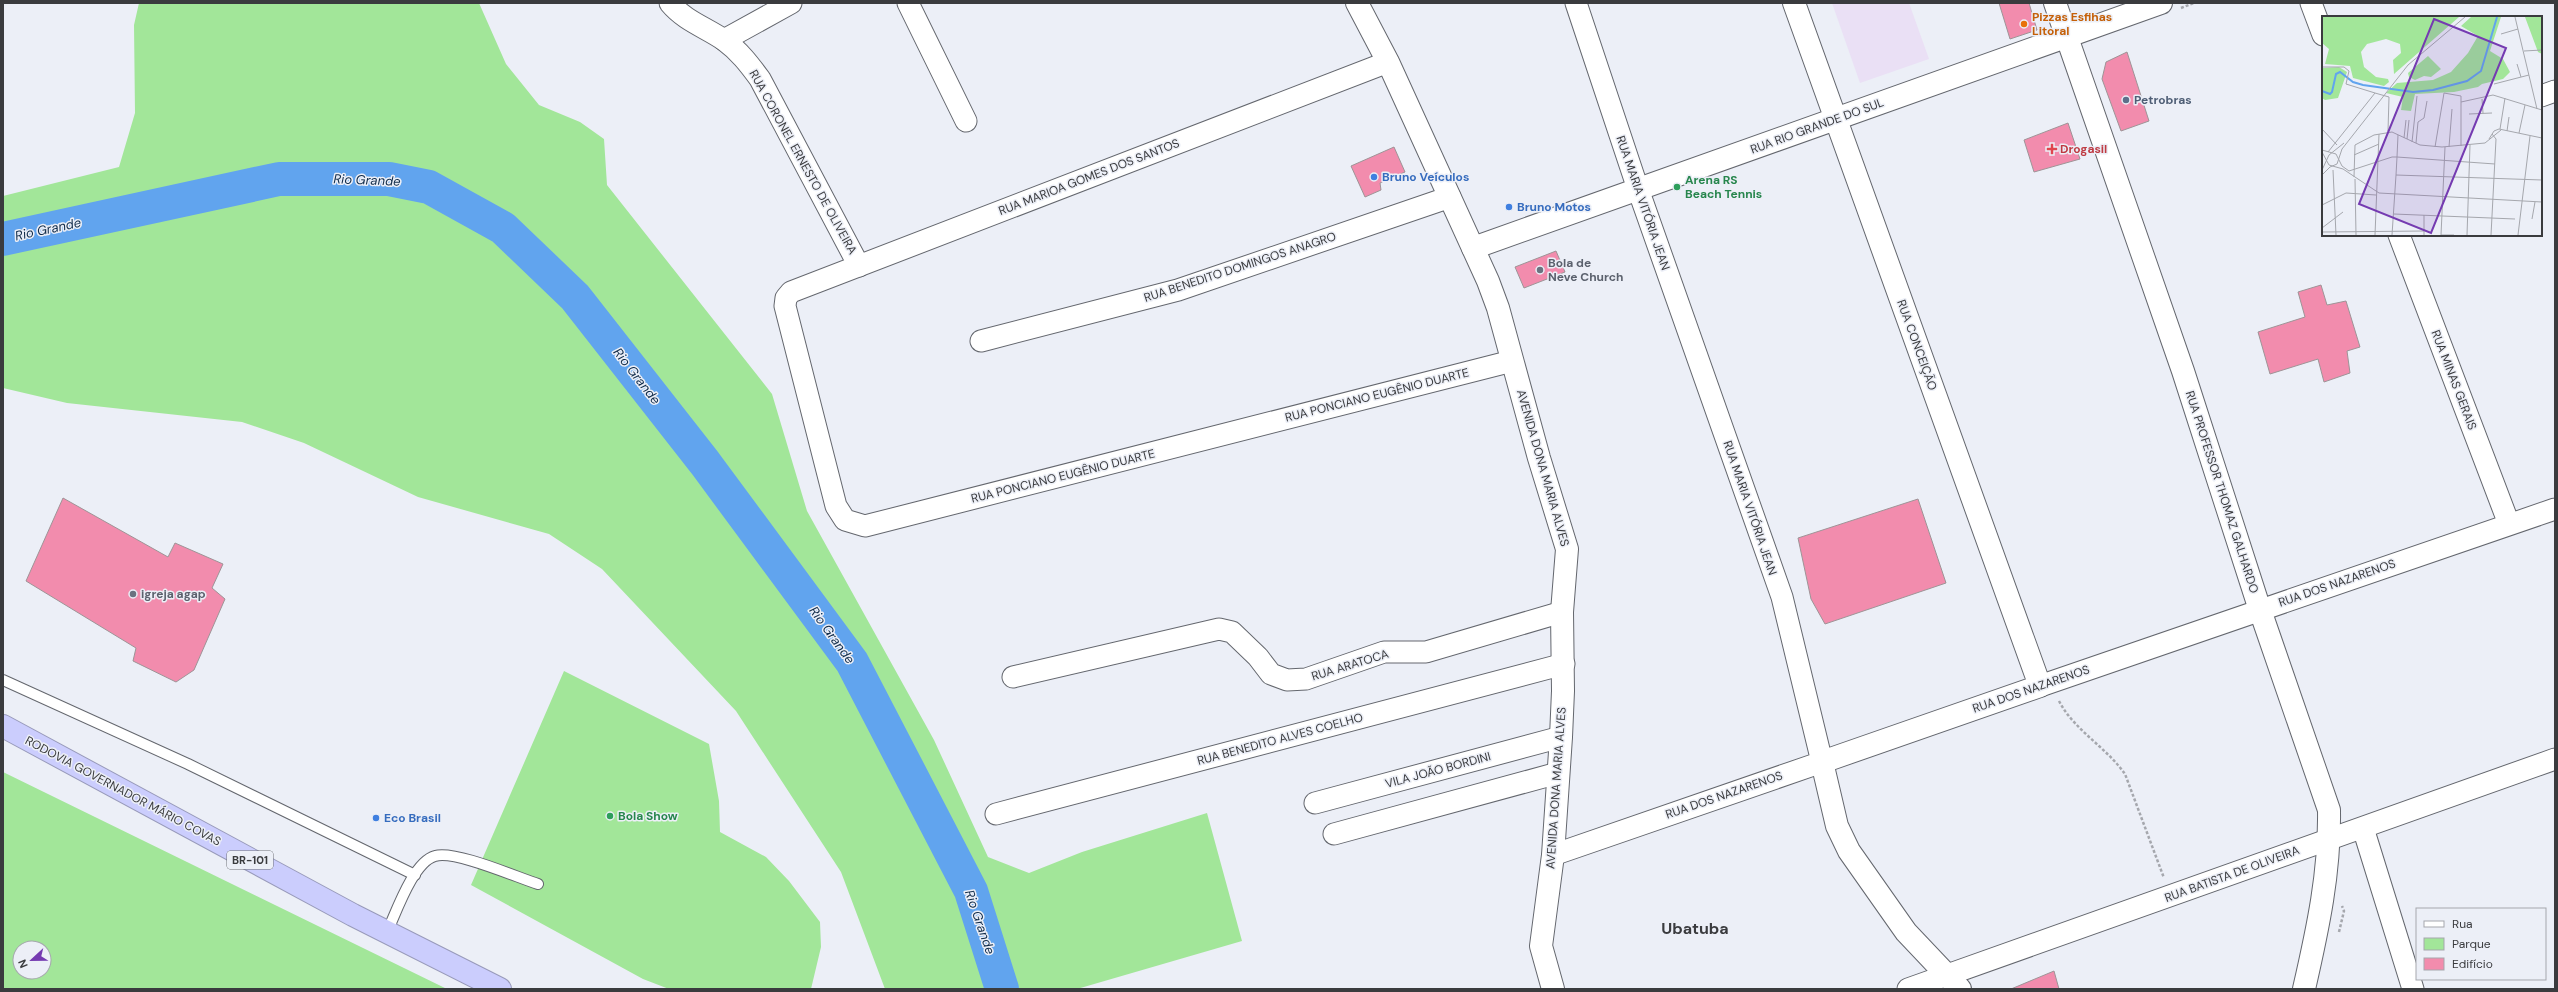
<svg xmlns="http://www.w3.org/2000/svg" width="2558" height="992" font-family="'DM Sans',sans-serif">
	<style>
		.education { fill: #eae0f5 }
		.green { fill: #a2e699; fill-rule: evenodd }
		.lines { fill: none; stroke-linecap: round; stroke-linejoin: round }
		.river { stroke: #61a4ee; stroke-width: 34 }
		.building { fill: #f28cad; stroke: #9e9497 }
		.lane-casing { stroke: #64676e; stroke-width: 12 }
		.street-casing { stroke: #64676e; stroke-width: 23 }
		.secondary-casing { stroke: #64676e; stroke-width: 24 }
		.highway-casing { stroke: #989aba; stroke-width: 24 }
		.path { stroke: #a5a7ad; stroke-width: 2.5; stroke-dasharray: 3 2; stroke-linecap: butt }
		.lane { stroke: #fff; stroke-width: 10 }
		.street { stroke: #fff; stroke-width: 21 }
		.secondary { stroke: #fff; stroke-width: 22 }
		.highway { stroke: #cbcdfd; stroke-width: 22 }
		.food-dot { fill: #e8710a; stroke: #eceff7; stroke-width: 1.5 }
		.service-dot { fill: #5c6f8a; stroke: #eceff7; stroke-width: 1.5 }
		.health-dot { fill: #e0444e; stroke: #eceff7; stroke-width: 1.5 }
		.shop-dot { fill: #3f7fe0; stroke: #eceff7; stroke-width: 1.5 }
		.leisure-dot { fill: #2e9e5b; stroke: #eceff7; stroke-width: 1.5 }
		.worship-dot { fill: #6b7280; stroke: #eceff7; stroke-width: 1.5 }
		.labels { text-anchor: middle; dominant-baseline: central; stroke-width: 3; stroke-linejoin: round; paint-order: stroke }
		.shield { fill: #eceff7; stroke: #6f7176; stroke-width: 1 }
		.shield-label { font-size: 11px; font-weight: bold; fill: #3a3b3e }
		.food-label { font-size: 12px; font-weight: bold; fill: #c56008; stroke: #eceff7; text-anchor: start }
		.service-label { font-size: 12px; font-weight: bold; fill: #4e5e75; stroke: #eceff7; text-anchor: start }
		.street-label { font-size: 12px; fill: #3a3b3e; stroke: #eceff7 }
		.health-label { font-size: 12px; font-weight: bold; fill: #be3a42; stroke: #eceff7; text-anchor: start }
		.shop-label { font-size: 12px; font-weight: bold; fill: #366cbe; stroke: #eceff7; text-anchor: start }
		.leisure-label { font-size: 12px; font-weight: bold; fill: #27864d; stroke: #eceff7; text-anchor: start }
		.worship-label { font-size: 12px; font-weight: bold; fill: #5b616d; stroke: #eceff7; text-anchor: start }
		.water-label { font-size: 13px; font-style: italic; fill: #102b49; stroke: #eceff7 }
		.district-label { font-size: 16px; font-weight: bold; fill: #3a3b3e; stroke: #eceff7 }
		.inset-river { fill: none; stroke: #61a4ee; stroke-width: 2 }
		.inset-road { fill: none; stroke: #a5a7ad; stroke-width: 1 }
		.view { fill: #753bb1; fill-opacity: 0.15; stroke: #753bb1; stroke-width: 2 }
		.inset-edge { fill: none; stroke: #3a3b3e; stroke-width: 2 }
	</style>
	<rect width="100%" height="100%" fill="#eceff7"/>
	<!-- education -->
	<polygon class="education" points="1832,3 1909,3 1929,59 1860,83"/>
	<!-- green -->
	<g class="green">
		<polygon points="139,3 479,3 506,64 539,105 580,122 604,139 607,185 772,394 807,511 934,740 988,857 1029,873 1082,852 1207,813 1242,941 1077,989 885,989 841,872 736,711 602,569 549,534 418,497 304,443 242,422 67,403 3,388 3,196 119,167 135,113 134,25"/>
		<polygon points="564,671 709,744 719,801 720,832 766,857 789,881 820,922 821,947 811,989 669,989 643,979 471,885"/>
		<path d="M3 772 447 989H3ZM20 948H44V972H20Z"/>
	</g>
	<g class="lines">
		<!-- river -->
		<polyline class="river" points="3,239 279,179 389,179 429,187 503,228 575,297 705,463 852,662 971,891 1002,989"/>
	</g>
	<!-- building -->
	<g class="building">
		<polygon points="1999,3 2029,3 2037,30 2010,39"/>
		<polygon points="2127,52 2149,121 2121,131 2102,79 2106,62"/>
		<polygon points="2068,123 2080,159 2034,172 2024,140"/>
		<polygon points="1394,147 1405,172 1380,183 1381,190 1365,197 1351,166"/>
		<polygon points="1556,251 1565,272 1524,288 1515,267"/>
		<polygon points="2321,285 2327,305 2346,301 2360,347 2347,351 2350,373 2324,382 2318,359 2270,374 2258,332 2305,317 2298,292"/>
		<polygon points="63,498 168,557 175,543 223,564 212,588 225,599 194,670 176,682 133,661 136,648 26,581"/>
		<polygon points="1918,499 1946,583 1825,624 1811,599 1798,538"/>
		<polygon points="2054,971 2059,989 2011,989"/>
	</g>
	<g class="lines">
		<!-- lane casing -->
		<g class="lane-casing">
			<g id="lane">
				<polyline points="3,680 188,764 415,875"/>
				<path d="M387 932C396 913 413 862 435 856 455 850 516 877 538 884"/>
			</g>
		</g>
		<!-- street casing -->
		<g class="street-casing">
			<g id="street">
				<path d="M670 3C685 21 705 27 724 40 739 51 749 64 760 79L859 266"/>
				<polyline points="908,3 966,121"/>
				<polyline points="2311,3 2323,35"/>
				<polyline points="724,40 791,3"/>
				<polyline points="1388,62 791,292 786,298 785,306 836,506 845,520 865,526 1512,361"/>
				<polyline points="2541,96 2555,91"/>
				<polyline points="2399,235 2509,524"/>
				<polyline points="981,341 1178,290 1450,197"/>
				<polyline points="1013,677 1219,629 1232,632 1258,657 1271,674 1287,680 1306,679 1384,652 1426,652 1562,612"/>
				<polyline points="2040,686 2555,509"/>
				<polyline points="1315,803 1561,737"/>
				<polyline points="996,814 1564,664"/>
				<polyline points="2363,828 2413,989"/>
				<polyline points="1334,834 1558,773"/>
				<polyline points="1553,855 1822,762 1782,597 1638,189 1576,3"/>
				<polyline points="1908,989 2555,759"/>
			</g>
		</g>
		<!-- secondary casing -->
		<g class="secondary-casing">
			<g id="secondary">
				<polyline points="1357,3 1388,62 1488,281 1498,308 1539,458 1567,549 1562,612 1563,691 1561,737 1553,855 1541,946 1553,989"/>
				<polyline points="1794,3 2040,686 1822,762 1837,826 1849,851 1906,932 1960,989"/>
				<path d="M2055 3 2183 371 2260 610 2329 810C2330 872 2318 928 2304 989"/>
				<polyline points="1473,248 2161,3"/>
			</g>
		</g>
		<!-- highway casing -->
		<g class="highway-casing">
			<polyline id="highway" points="3,726 353,915 500,989"/>
		</g>
		<!-- path -->
		<g class="path">
			<polyline points="2181,8 2194,3"/>
			<path d="M2059 701C2074 730 2106 747 2125 774L2164 878"/>
			<polyline points="2339,932 2344,911 2342,906"/>
		</g>
		<!-- lane -->
		<use href="#lane" class="lane"/>
		<!-- street -->
		<use href="#street" class="street"/>
		<!-- secondary -->
		<use href="#secondary" class="secondary"/>
		<!-- highway -->
		<use href="#highway" class="highway"/>
	</g>
	<!-- markers -->
	<circle class="food-dot" cx="2024" cy="24" r="4"/>
	<circle class="service-dot" cx="2126" cy="100" r="4"/>
	<path class="health-dot" d="M2050 143h4v4h4v4h-4v4h-4v-4h-4v-4h4z"/>
	<g class="shop-dot">
		<circle cx="1374" cy="177" r="4"/>
		<circle cx="1509" cy="207" r="4"/>
		<circle cx="376" cy="818" r="4"/>
	</g>
	<g class="leisure-dot">
		<circle cx="1677" cy="187" r="4"/>
		<circle cx="610" cy="816" r="4"/>
	</g>
	<g class="worship-dot">
		<circle cx="1540" cy="270" r="4"/>
		<circle cx="133" cy="594" r="4"/>
	</g>
	<g class="labels">
		<!-- shield labels -->
		<rect class="shield" x="227" y="851" width="46" height="18" rx="3"/>
		<g class="shield-label">
			<text x="250" y="860">BR-101</text>
		</g>
		<!-- food labels -->
		<g class="food-label">
			<text x="2032" y="17">Pizzas Esfihas<tspan x="2032" dy="14">Litoral</tspan></text>
		</g>
		<!-- service labels -->
		<g class="service-label">
			<text x="2134" y="100">Petrobras</text>
		</g>
		<!-- street labels -->
		<g class="street-label">
			<text transform="translate(1817 126) rotate(-20)">RUA RIO GRANDE DO SUL</text>
			<text transform="translate(803 162) rotate(61)">RUA CORONEL ERNESTO DE OLIVEIRA</text>
			<text transform="translate(1089 177) rotate(-21)">RUA MARIOA GOMES DOS SANTOS</text>
			<text transform="translate(1643 203) rotate(71)">RUA MARIA VITÓRIA JEAN</text>
			<text transform="translate(1240 267) rotate(-18)">RUA BENEDITO DOMINGOS ANAGRO</text>
			<text transform="translate(1917 345) rotate(70)">RUA CONCEIÇÃO</text>
			<text transform="translate(2454 380) rotate(69)">RUA MINAS GERAIS</text>
			<text transform="translate(1377 395) rotate(-14)">RUA PONCIANO EUGÊNIO DUARTE</text>
			<text transform="translate(1543 468) rotate(74)">AVENIDA DONA MARIA ALVES</text>
			<text transform="translate(1063 476) rotate(-14)">RUA PONCIANO EUGÊNIO DUARTE</text>
			<text transform="translate(2222 492) rotate(72)">RUA PROFESSOR THOMAZ GALHARDO</text>
			<text transform="translate(1750 508) rotate(71)">RUA MARIA VITÓRIA JEAN</text>
			<text transform="translate(2337 583) rotate(-19)">RUA DOS NAZARENOS</text>
			<text transform="translate(1350 665) rotate(-17)">RUA ARATOCA</text>
			<text transform="translate(2031 689) rotate(-19)">RUA DOS NAZARENOS</text>
			<text transform="translate(1280 739) rotate(-15)">RUA BENEDITO ALVES COELHO</text>
			<text transform="translate(1438 770) rotate(-15)">VILA JOÃO BORDINI</text>
			<text transform="translate(1556 788) rotate(-86)">AVENIDA DONA MARIA ALVES</text>
			<text transform="translate(123 791) rotate(28)">RODOVIA GOVERNADOR MÁRIO COVAS</text>
			<text transform="translate(1724 795) rotate(-19)">RUA DOS NAZARENOS</text>
			<text transform="translate(2232 874) rotate(-20)">RUA BATISTA DE OLIVEIRA</text>
		</g>
		<!-- health labels -->
		<g class="health-label">
			<text x="2060" y="149">Drogasil</text>
		</g>
		<!-- shop labels -->
		<g class="shop-label">
			<text x="1382" y="177">Bruno Veículos</text>
			<text x="1517" y="207">Bruno Motos</text>
			<text x="384" y="818">Eco Brasil</text>
		</g>
		<!-- leisure labels -->
		<g class="leisure-label">
			<text x="1685" y="180">Arena RS<tspan x="1685" dy="14">Beach Tennis</tspan></text>
			<text x="618" y="816">Bola Show</text>
		</g>
		<!-- worship labels -->
		<g class="worship-label">
			<text x="1548" y="263">Bola de<tspan x="1548" dy="14">Neve Church</tspan></text>
			<text x="141" y="594">igreja agap</text>
		</g>
		<!-- water labels -->
		<g class="water-label">
			<text transform="translate(367 180) rotate(2)">Rio Grande</text>
			<text transform="translate(48 229) rotate(-12)">Rio Grande</text>
			<text transform="translate(637 376) rotate(52)">Rio Grande</text>
			<text transform="translate(832 635) rotate(54)">Rio Grande</text>
			<text transform="translate(980 922) rotate(71)">Rio Grande</text>
		</g>
		<!-- district labels -->
		<g class="district-label">
			<text x="1695" y="928">Ubatuba</text>
		</g>
	</g>
	<!-- overview -->
	<g transform="translate(2322 16)">
		<rect width="220" height="220" fill="#eceff7"/>
		<path d="M0 1H137L72 58 71 44 79 37 78 28 64 23 45 28 39 36 42 51 54 61 66 63 67 66 62 70 31 62 28 50 3 48 7 33 0 27ZM149 1H179L168 35 181 43 188 56 181 63 160 68 156 71 132 76 93 78 89 95 79 94 81 81 64 77 75 67 111 64 129 56 146 37 156 20 139 10ZM203 1H220V38L216 36ZM106 40 119 53 109 61 102 60 93 64 87 61 86 57ZM17 51 25 56 16 82 3 84 0 82V52Z" fill="#a2e699"/>
		<path class="inset-river" d="M0 75 8 78 10 76 14 58 18 56 31 66 41 69 91 76 111 74 145 65 159 55 175 1"/>
		<path class="inset-road" d="M193 1 215 93M179 18 196 13M202 35 220 34M195 48 199 61M0 51H22L27 55 24 68 53 77 6 136M172 68 207 59M53 77 67 81 66 115M160 83 161 97M139 86 171 79 220 94M147 98 170 97M0 113 15 129M178 113 183 82M185 115 187 101M197 117 203 89M76 119 75 141 173 148M82 122 84 104M85 123 87 104M167 123 172 115 177 113 220 122M90 126 95 80M94 127 96 106 102 102 105 85M113 131 122 77 139 80V130M127 131 130 93M0 134 14 138 20 150 27 155 70 141H75L74 159 220 164M0 136 7 149 21 153 57 177 220 186M32 139 57 128M0 154 7 139 22 127M11 154 14 219M0 159 8 151 15 148 20 133 86 49 143 1M32 161 33 129 52 119 70 116 98 129 120 131 163 127 179 114M33 163 34 219M0 189 24 177 54 179M72 198 193 203M210 203 213 186M0 212 21 196M0 216 102 215M53 219 57 118M70 219 74 159M102 219V199M119 219 123 131M119 219H132M145 219 148 129M169 219 174 123 170 118M196 219 208 120"/>
		<path class="view" d="M112 3 184 32 109 217 37 188Z"/>
		<rect width="220" height="220" class="inset-edge"/>
	</g>
	<!-- border -->
	<rect width="2558" height="992" fill="none" stroke="#3a3b3e" stroke-width="8"/>
	<!-- legend -->
	<rect x="2416" y="908" width="130" height="72" fill="#eceff7" stroke="#a5a7ad"/>
	<rect x="2424" y="921" width="20" height="6" fill="#ffffff" stroke="#a5a7ad"/>
	<text x="2452" y="928" font-size="12" fill="#3a3b3e">Rua</text>
	<rect x="2424" y="938" width="20" height="12" fill="#a2e699" stroke="#a5a7ad"/>
	<text x="2452" y="948" font-size="12" fill="#3a3b3e">Parque</text>
	<rect x="2424" y="958" width="20" height="12" fill="#f28cad" stroke="#a5a7ad"/>
	<text x="2452" y="968" font-size="12" fill="#3a3b3e">Edifício</text>
	<!-- north arrow -->
	<g transform="translate(32 960) rotate(248)"><circle r="19" fill="#eceff7" stroke="#a5a7ad"/>
	<path d="M0-3L7 15L0 10L-7 15Z" fill="#753bb1"/>
	<text y="-6" font-size="11" font-weight="bold" text-anchor="middle" fill="#3a3b3e">N</text>
	</g>
</svg>
